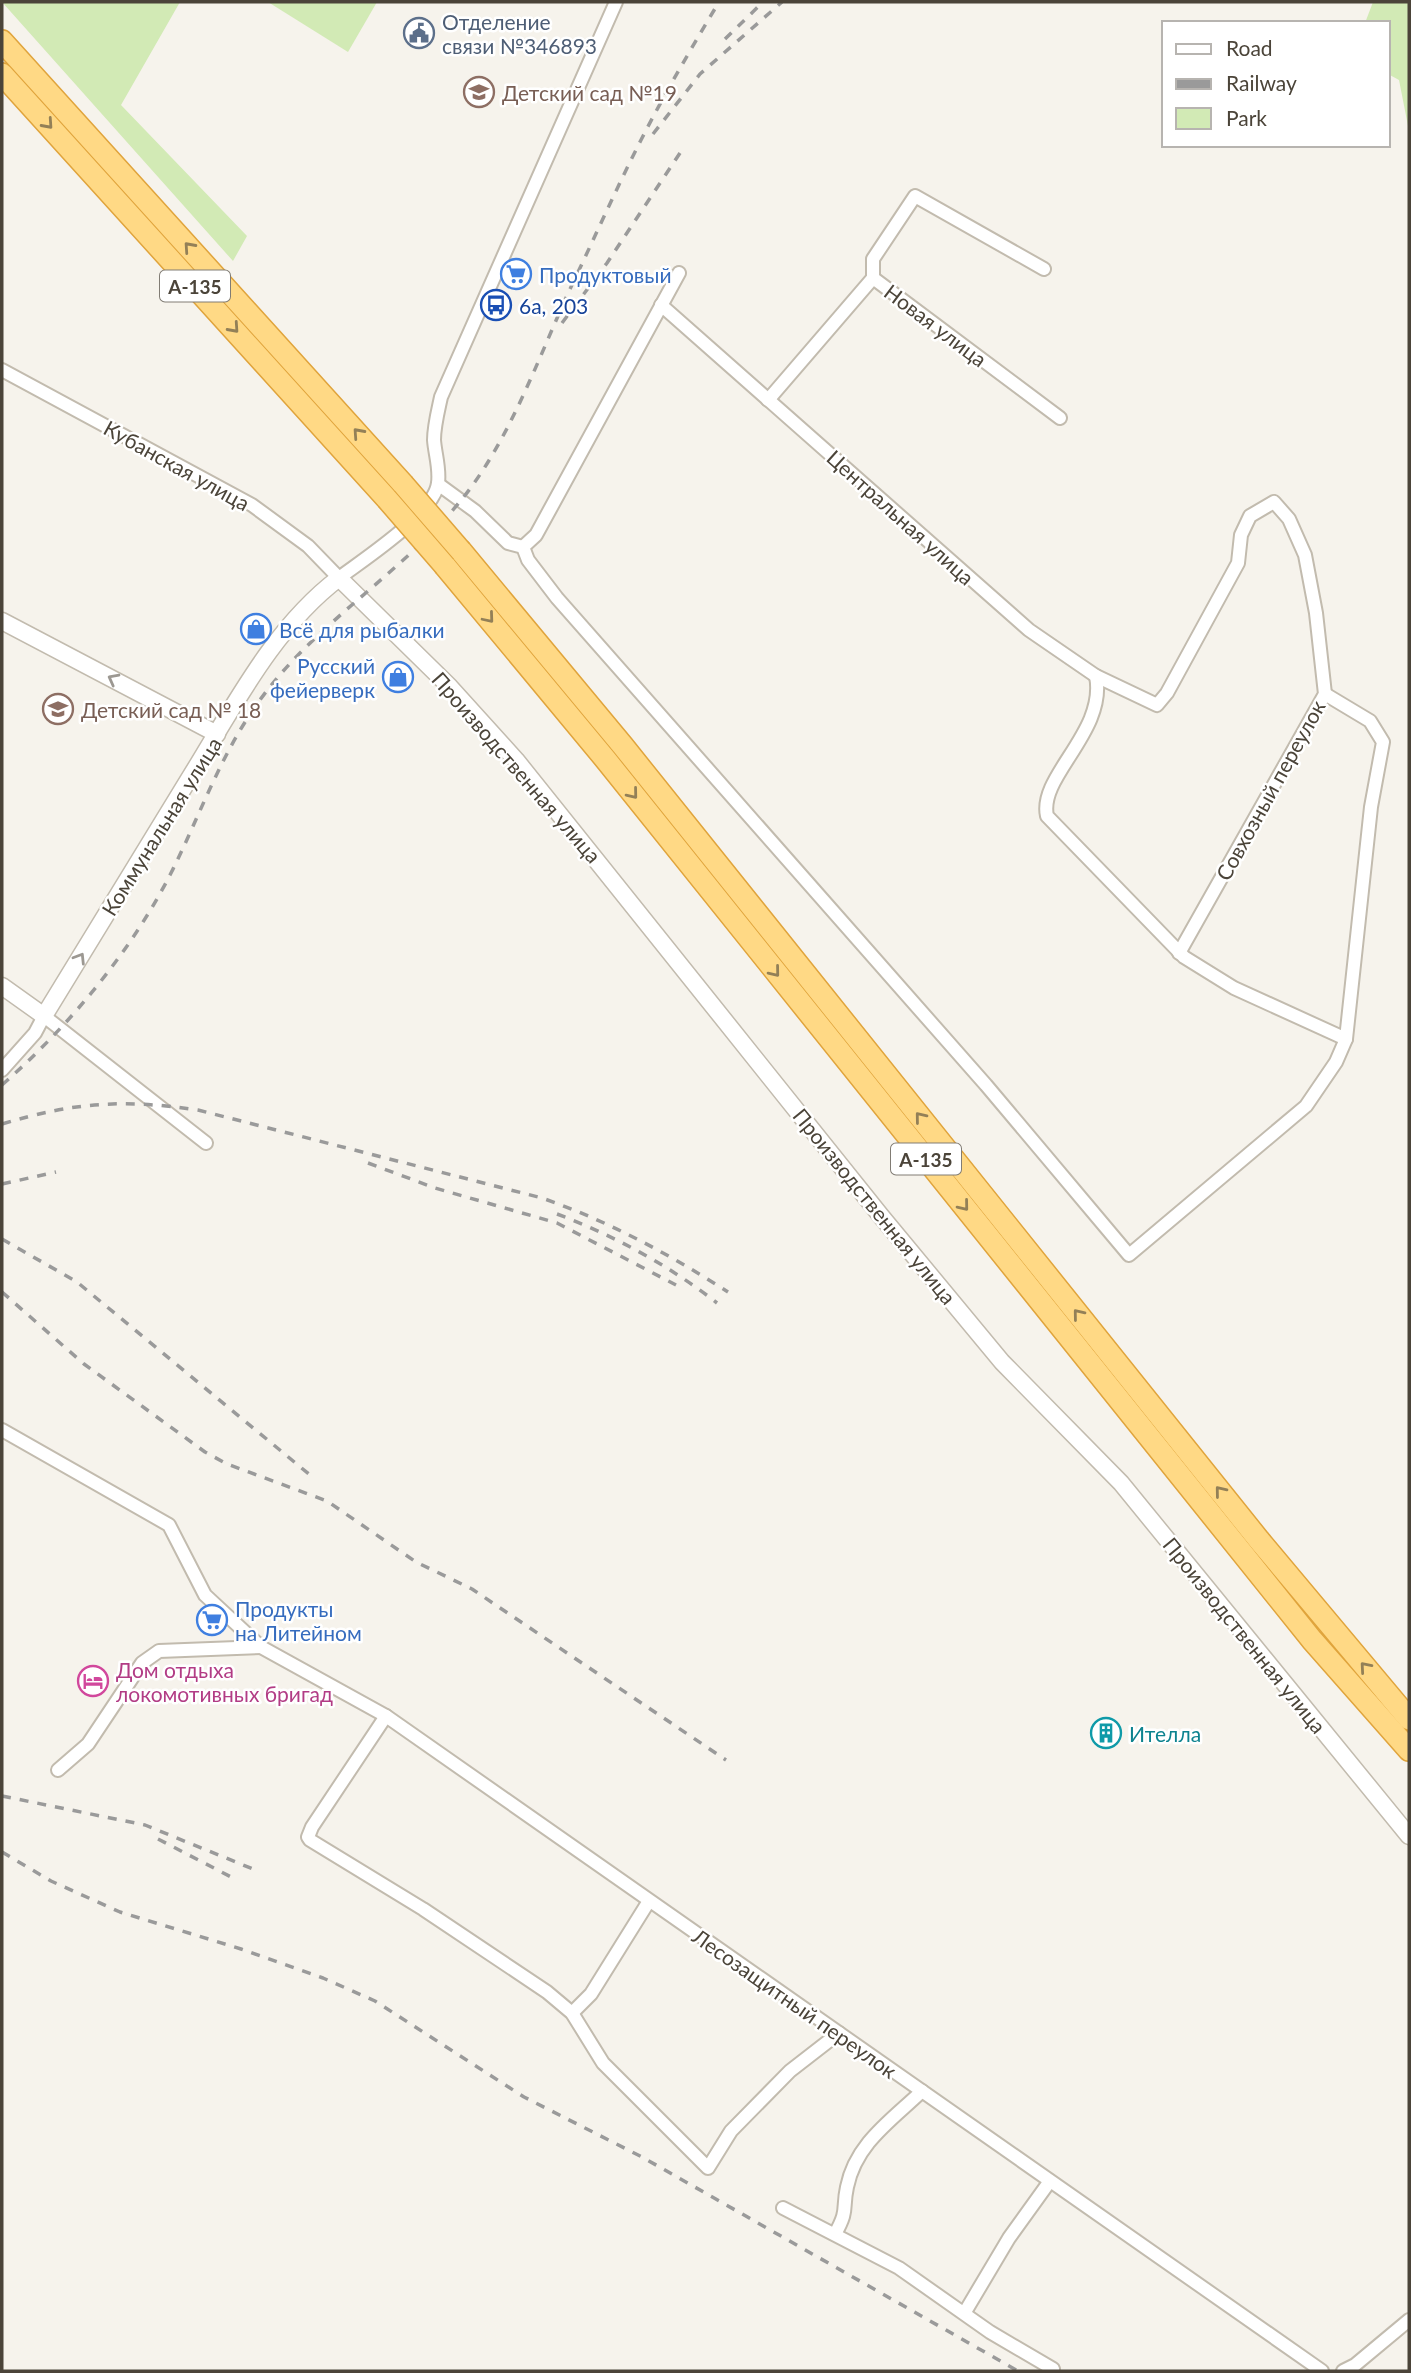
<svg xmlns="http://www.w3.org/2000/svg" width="1411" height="2373" font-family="Lato,sans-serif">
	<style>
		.green { fill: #d2eab5 }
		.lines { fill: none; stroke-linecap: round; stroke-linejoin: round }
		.minor-casing { stroke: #c2bbae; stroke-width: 16 }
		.tertiary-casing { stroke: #c2bbae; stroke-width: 19 }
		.trunk-casing { stroke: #e0a43c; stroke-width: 24 }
		.minor { stroke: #fff; stroke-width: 12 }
		.tertiary { stroke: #fff; stroke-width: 16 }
		.trunk { stroke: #ffd985; stroke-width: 21 }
		.rail { stroke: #9a9a9a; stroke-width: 3.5; stroke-dasharray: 9 9; stroke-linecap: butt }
		.trunk-bridge-casing { stroke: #e0a43c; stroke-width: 24; stroke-linecap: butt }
		.trunk-bridge { stroke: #ffd985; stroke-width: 21 }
		.oneway { stroke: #938057 }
		.oneway2 { stroke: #9c9892 }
		.labels { text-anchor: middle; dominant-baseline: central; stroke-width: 5; stroke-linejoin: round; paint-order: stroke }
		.shield { fill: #fff; stroke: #817c74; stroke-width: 2 }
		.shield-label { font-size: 19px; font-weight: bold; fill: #4b4439 }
		.service-label { font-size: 21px; fill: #4e5e75; stroke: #fff; text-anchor: start }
		.education-label { font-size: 21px; fill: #785e54; stroke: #fff; text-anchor: start }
		.shop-label { font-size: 21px; fill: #366cbe; stroke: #fff; text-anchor: start }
		.transit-label { font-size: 21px; fill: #164399; stroke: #fff; text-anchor: start }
		.street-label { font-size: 21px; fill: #4b4439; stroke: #fff }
		.hotel-label { font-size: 21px; fill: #b23c85; stroke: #fff; text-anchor: start }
		.culture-label { font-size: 21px; fill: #0d838f; stroke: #fff; text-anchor: start }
	</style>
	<rect width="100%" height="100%" fill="#f6f3ec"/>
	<!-- green -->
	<g class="green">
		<polygon points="2,2 180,2 121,105 247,236 233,261"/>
		<polygon points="268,2 377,2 348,52"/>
		<polygon points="1373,2 1409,2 1409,131 1399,80 1388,74 1388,23 1365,23"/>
	</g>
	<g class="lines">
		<!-- minor casing -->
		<g class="minor-casing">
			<g id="minor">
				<polyline points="873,278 873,259 915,196 1044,269"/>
				<polyline points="873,278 1060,418"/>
				<polyline points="661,305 1029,630 1096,676 1157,705 1167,693 1238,563 1241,535 1250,516 1274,502 1289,519 1305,555 1316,613 1325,694 1179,953"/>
				<path d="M2 370 252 505 308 546 339 578C364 559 434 514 438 483 440 468 435 454 434 440 434 426 438 411 441 397L616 2"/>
				<polyline points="768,400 873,278"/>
				<polyline points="438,484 475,511 508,543 523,547 528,560 557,598 986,1085 1129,1255 1306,1106 1336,1062 1346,1039 1371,807 1383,742 1370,721 1325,694"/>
				<polyline points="523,547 536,535 679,273"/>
				<path d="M1096 676C1107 732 1038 776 1047 816L1184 957 1234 988 1346 1039"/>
				<polyline points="2,1070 35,1033 44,1016 206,1143"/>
				<polyline points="2,1430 169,1525 205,1595 261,1647 386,1716 1322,2371"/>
				<polyline points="386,1716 312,1827 308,1837 310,1840 423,1909 547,1992 572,2013 603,2063 708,2168 731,2131 790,2071 839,2033"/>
				<polyline points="58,1770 88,1744 142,1663 159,1651 261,1647"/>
				<polyline points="572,2013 591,1994 649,1901"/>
				<polyline points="783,2208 899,2268 990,2332 1053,2369"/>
				<path d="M835 2234C849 2209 842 2210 847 2187 856 2143 892 2120 922 2091"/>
				<polyline points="965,2312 1009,2238 1050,2181"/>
				<polyline points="1343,2371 1355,2365 1409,2320"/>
			</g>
		</g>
		<!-- tertiary casing -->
		<g class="tertiary-casing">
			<g id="tertiary">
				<polyline points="2,621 217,734"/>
				<path d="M2 986 44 1016C93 935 143 855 192 774 234 706 274 627 339 578L450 687 516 760 881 1216 1002 1362 1121 1483 1409 1836"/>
			</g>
		</g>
		<!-- trunk casing -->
		<g class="trunk-casing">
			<g id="trunk">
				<polyline points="2,41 403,484"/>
				<polyline points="2,74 387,499"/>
				<polyline points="461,551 623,746 1259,1540 1409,1719"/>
				<polyline points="445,566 606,760 1312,1640 1409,1750"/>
			</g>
		</g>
		<!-- minor -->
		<use href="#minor" class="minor"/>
		<!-- tertiary -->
		<use href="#tertiary" class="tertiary"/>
		<!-- trunk -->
		<use href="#trunk" class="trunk"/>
		<!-- rail -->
		<g class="rail">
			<polyline points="725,39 763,2"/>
			<polyline points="653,134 700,74 782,2"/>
			<polyline points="562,323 607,263 682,150"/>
			<path d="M2 1085C68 1027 130 953 170 875 198 820 218 761 253 710 315 617 420 566 481 473 518 417 542 350 570 289 594 239 616 189 641 140 665 93 692 47 719 2"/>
			<path d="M2 1124C75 1102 123 1099 198 1110L542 1198C608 1221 669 1254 728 1292"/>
			<polyline points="368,1163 435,1188 557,1223 676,1285"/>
			<polyline points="2,1184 56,1172"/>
			<path d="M557 1214C613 1235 670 1266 717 1303"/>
			<polyline points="2,1239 77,1282 310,1475"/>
			<polyline points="2,1292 84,1364 205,1452 227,1464 327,1501 416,1562 472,1589 726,1760"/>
			<polyline points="2,1796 145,1825 253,1869"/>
			<polyline points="158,1839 235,1879"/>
			<polyline points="2,1852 51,1881 120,1912 241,1949 323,1978 375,2001 524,2097 642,2157 1018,2371"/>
		</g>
		<!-- trunk-bridge casing -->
		<g class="trunk-bridge-casing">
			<g id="trunk-bridge">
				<polyline points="403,484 461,551"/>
				<polyline points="387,499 445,566"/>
			</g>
		</g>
		<!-- trunk-bridge -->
		<use href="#trunk-bridge" class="trunk-bridge"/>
	</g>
	<!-- one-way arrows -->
	<defs><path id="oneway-chevron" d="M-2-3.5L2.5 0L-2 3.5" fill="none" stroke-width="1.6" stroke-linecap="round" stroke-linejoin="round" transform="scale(1.75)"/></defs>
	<g class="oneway">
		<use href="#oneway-chevron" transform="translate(48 124) rotate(48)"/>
		<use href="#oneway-chevron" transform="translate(189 247) rotate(-132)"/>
		<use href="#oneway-chevron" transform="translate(234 328) rotate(48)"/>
		<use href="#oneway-chevron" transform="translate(358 433) rotate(-132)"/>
		<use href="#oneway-chevron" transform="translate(489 618) rotate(50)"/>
		<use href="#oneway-chevron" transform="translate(633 794) rotate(51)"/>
		<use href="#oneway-chevron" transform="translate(775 972) rotate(51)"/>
		<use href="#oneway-chevron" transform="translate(920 1117) rotate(-129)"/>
		<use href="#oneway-chevron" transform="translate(964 1206) rotate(51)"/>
		<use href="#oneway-chevron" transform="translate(1078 1314) rotate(-129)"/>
		<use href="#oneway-chevron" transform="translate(1220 1491) rotate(-129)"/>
		<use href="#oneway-chevron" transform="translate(1365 1667) rotate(-131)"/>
	</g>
	<g class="oneway2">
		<use href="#oneway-chevron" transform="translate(113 679) rotate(-152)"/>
		<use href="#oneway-chevron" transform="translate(80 958) rotate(-58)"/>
	</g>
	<!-- icons -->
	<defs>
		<g id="civic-ring" transform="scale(1.575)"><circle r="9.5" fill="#fff" stroke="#5c6f8a" stroke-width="1.5"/><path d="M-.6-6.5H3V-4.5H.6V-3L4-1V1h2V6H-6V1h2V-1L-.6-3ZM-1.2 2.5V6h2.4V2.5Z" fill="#5c6f8a"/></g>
		<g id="school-ring" transform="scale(1.575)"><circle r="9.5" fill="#fff" stroke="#8d6e63" stroke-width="1.5"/><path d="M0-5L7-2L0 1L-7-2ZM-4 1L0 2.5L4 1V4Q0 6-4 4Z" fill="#8d6e63"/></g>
		<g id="supermarket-ring" transform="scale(1.575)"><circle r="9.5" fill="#fff" stroke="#3f7fe0" stroke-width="1.5"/><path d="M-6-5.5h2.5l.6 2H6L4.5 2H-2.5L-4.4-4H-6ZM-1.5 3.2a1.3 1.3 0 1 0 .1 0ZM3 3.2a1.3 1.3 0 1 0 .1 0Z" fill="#3f7fe0"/></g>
		<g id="bus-ring" transform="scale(1.575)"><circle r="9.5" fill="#fff" stroke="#1a4fb4" stroke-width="1.5"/><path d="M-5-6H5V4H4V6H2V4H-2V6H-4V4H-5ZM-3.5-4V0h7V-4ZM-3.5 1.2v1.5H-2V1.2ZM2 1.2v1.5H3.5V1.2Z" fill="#1a4fb4"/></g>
		<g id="shop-ring" transform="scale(1.575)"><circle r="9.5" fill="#fff" stroke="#3f7fe0" stroke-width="1.5"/><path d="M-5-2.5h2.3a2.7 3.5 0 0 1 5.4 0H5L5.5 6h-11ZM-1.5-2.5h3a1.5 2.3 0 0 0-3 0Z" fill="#3f7fe0"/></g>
		<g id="hotel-ring" transform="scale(1.575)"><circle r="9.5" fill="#fff" stroke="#d1479c" stroke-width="1.5"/><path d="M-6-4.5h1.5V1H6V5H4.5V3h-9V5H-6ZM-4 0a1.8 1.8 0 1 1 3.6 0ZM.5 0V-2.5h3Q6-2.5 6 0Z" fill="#d1479c"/></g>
		<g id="building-ring" transform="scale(1.575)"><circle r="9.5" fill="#fff" stroke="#0f9aa8" stroke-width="1.5"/><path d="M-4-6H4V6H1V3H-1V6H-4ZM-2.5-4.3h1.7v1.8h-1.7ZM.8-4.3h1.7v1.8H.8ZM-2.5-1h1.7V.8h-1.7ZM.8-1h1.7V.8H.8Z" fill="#0f9aa8"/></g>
	</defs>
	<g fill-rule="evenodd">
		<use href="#civic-ring" x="419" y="33"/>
		<use href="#school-ring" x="479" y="92"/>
		<use href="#supermarket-ring" x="516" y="274"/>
		<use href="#bus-ring" x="496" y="305"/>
		<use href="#shop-ring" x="256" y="629"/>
		<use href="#shop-ring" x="398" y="677"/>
		<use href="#school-ring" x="58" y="709"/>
		<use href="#supermarket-ring" x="212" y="1620"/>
		<use href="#hotel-ring" x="93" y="1681"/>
		<use href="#building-ring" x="1106" y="1733"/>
	</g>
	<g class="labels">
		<!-- shield labels -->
		<g class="shield">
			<rect x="160" y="270.5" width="70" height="31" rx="5"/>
			<rect x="891" y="1143.5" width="70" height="31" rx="5"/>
		</g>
		<g class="shield-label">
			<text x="195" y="286">А-135</text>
			<text x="926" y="1159">А-135</text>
		</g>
		<!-- service labels -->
		<g class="service-label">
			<text x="442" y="21">Отделение<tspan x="442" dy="24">связи №346893</tspan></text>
		</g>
		<!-- education labels -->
		<g class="education-label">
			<text x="502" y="92">Детский сад №19</text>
			<text x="81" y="709">Детский сад № 18</text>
		</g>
		<!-- shop labels -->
		<g class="shop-label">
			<text x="539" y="274">Продуктовый</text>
			<text x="279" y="629">Всё для рыбалки</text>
			<text x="375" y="665" text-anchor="end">Русский<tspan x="375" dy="24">фейерверк</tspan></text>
			<text x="235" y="1608">Продукты<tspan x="235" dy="24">на Литейном</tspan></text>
		</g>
		<!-- transit labels -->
		<g class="transit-label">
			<text x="519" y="305">6a, 203</text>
		</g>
		<!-- street labels -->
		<g class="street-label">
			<text transform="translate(936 325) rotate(37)">Новая улица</text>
			<text transform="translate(177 465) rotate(29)">Кубанская улица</text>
			<text transform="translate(901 517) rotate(42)">Центральная улица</text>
			<text transform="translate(517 767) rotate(49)">Производственная улица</text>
			<text transform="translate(1270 790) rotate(-61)">Совхозный переулок</text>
			<text transform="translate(161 826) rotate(-58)">Коммунальная улица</text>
			<text transform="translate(875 1206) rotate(51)">Производственная улица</text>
			<text transform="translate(1245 1635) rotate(51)">Производственная улица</text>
			<text transform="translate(795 2003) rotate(35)">Лесозащитный переулок</text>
		</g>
		<!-- hotel labels -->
		<g class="hotel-label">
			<text x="116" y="1669">Дом отдыха<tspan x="116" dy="24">локомотивных бригад</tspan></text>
		</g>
		<!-- culture labels -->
		<g class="culture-label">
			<text x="1129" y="1733">Ителла</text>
		</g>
	</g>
	<!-- border -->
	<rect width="1411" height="2373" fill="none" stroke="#4b4439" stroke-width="7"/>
	<!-- legend -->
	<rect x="1162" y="21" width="228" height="126" fill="#ffffff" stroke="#b7b4b0" stroke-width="2"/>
	<rect x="1176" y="44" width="35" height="10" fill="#ffffff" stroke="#b7b4b0" stroke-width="2"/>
	<text x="1226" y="56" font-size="21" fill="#4b4439">Road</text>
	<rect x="1176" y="79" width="35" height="10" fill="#9a9a9a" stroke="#b7b4b0" stroke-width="2"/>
	<text x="1226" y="91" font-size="21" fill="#4b4439">Railway</text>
	<rect x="1176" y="108" width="35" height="21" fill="#d2eab5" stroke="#b7b4b0" stroke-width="2"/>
	<text x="1226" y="126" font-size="21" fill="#4b4439">Park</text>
</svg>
